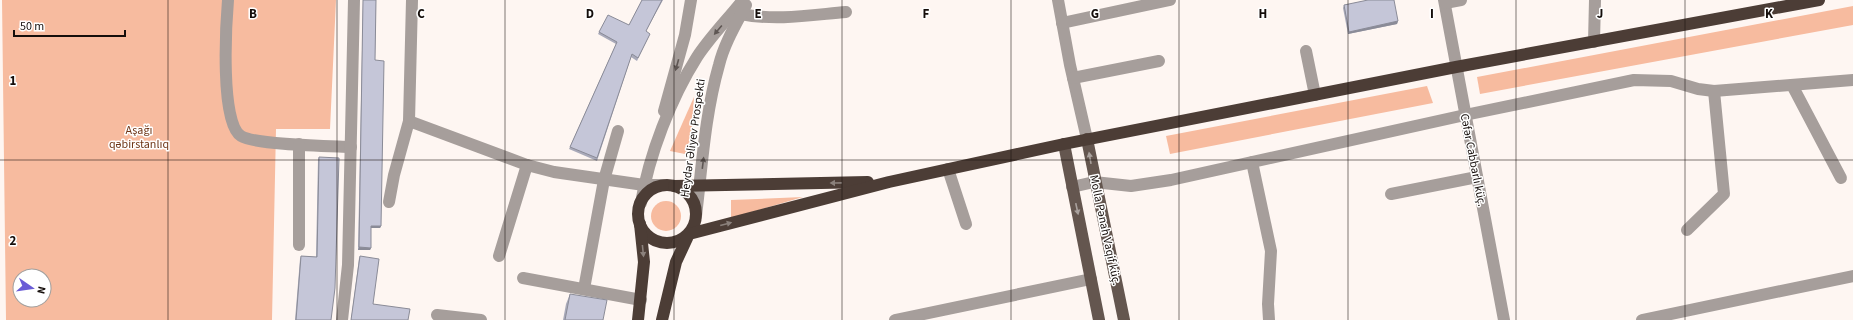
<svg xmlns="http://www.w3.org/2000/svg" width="1853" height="320" font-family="'Source Sans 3',sans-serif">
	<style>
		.green { fill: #f7bb9f; fill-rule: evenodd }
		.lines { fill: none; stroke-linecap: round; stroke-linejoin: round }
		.minor { stroke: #a69e9b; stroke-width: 12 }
		.major { stroke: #64564f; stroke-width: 12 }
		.highway { stroke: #4c3d36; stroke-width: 12 }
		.wall { fill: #a9aaba }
		.shaded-wall { fill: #8a8b97 }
		.building { fill: #c5c6d8; stroke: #8a8b97 }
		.oneway { fill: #5e5653 }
		.oneway2 { fill: #aaa29e }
		.oneway3 { fill: #8b817c }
		.grid { fill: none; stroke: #150e0b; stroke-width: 1; stroke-opacity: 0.55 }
		.labels { text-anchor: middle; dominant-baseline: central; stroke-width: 3; stroke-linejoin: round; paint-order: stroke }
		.park-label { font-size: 12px; fill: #6e3415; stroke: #fff }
		.street-label { font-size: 12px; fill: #150e0b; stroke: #fff }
		.grid-label { font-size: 13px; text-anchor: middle; font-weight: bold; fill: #150e0b; stroke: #fff; stroke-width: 3; stroke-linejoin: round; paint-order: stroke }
	</style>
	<rect width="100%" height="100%" fill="#fef6f2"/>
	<!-- green -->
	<g class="green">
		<path d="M2 0H336L330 129H276L272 320H6ZM20 276H44V300H20Z"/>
		<polygon points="1853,6 1853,25 1480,94 1477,77"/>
		<polygon points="1427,86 1433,103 1170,154 1166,136"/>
		<polygon points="694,97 690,155 670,151"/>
		<polygon points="803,197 731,218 731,200"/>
		<circle cx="666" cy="216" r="15"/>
	</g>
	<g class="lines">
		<!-- minor -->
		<g class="minor">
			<path d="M228 0C226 24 220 123 241 136 256 145 329 146 351 147"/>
			<polyline points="412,0 409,121 527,165 554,172 644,185 664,185"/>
			<polyline points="1058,0 1070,65 1087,139"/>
			<polyline points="1444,0 1504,320"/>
			<polyline points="1445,3 1461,0"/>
			<path d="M741 14C776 21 811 15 846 12"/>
			<polyline points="1062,23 1170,0"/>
			<polyline points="1594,42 1595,0"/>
			<polyline points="1306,51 1315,95"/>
			<polyline points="1073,78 1159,61"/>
			<polyline points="1792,85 1841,178"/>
			<polyline points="664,111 685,35 691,0"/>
			<polyline points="1252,162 1271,251 1268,304 1269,320"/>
			<polyline points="948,169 966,224"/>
			<polyline points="1072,187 1094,182 1131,186 1171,180 1465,115 1634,80 1671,81 1698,89 1714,91 1853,80"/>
			<polyline points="1391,194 1477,177"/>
			<polyline points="389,202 394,175 409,121"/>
			<path d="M641 203C649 155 671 98 697 57 710 37 728 19 743 0"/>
			<path d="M696 216C702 166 705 114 719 65 724 44 736 24 746 5"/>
			<polyline points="1687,230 1724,194 1714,91"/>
			<polyline points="299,245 299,144"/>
			<polyline points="499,256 527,165"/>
			<polyline points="523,278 641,300"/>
			<polyline points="584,289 604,180 618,131"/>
			<polyline points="437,315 481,320"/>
			<polyline points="342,320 348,265 354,0"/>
			<polyline points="895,320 1091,279"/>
			<polyline points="1642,320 1853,276"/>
		</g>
		<!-- major -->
		<g class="major">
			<polyline points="1087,139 1124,320"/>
			<polyline points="1064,144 1099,320"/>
		</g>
		<!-- highway -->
		<g class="highway">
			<circle cx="667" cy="214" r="29"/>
			<polyline points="674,186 868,182"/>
			<polyline points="638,320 644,262 640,224"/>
			<polyline points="662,320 676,262 689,234 889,182 1064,144 1456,67 1819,0"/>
		</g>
	</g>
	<!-- wall -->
	<g class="wall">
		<polygon points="363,0 376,0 375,60 381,226 380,228 371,228 371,248 370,250 358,250"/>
		<polygon points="642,0 663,0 646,31 649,36 637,61 631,57 597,161 569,149 616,44 598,34 599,32 629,25"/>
		<polygon points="1344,5 1398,21 1397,24 1348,34 1343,8"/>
		<polygon points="319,157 331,320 295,320 300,259 301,256 316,257 318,159"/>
		<polygon points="360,256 373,304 408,320 351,320 359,258"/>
		<polygon points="570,294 603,320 563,320 566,304"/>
	</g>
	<!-- shaded-wall -->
	<g class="shaded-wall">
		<polygon points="1398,21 1397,24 1348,34 1349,32"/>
		<polygon points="371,226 381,226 380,228 370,228"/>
		<polygon points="359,247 371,248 370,250 358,250"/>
	</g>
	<!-- building -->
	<g class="building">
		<polygon points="363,0 376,0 375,60 384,61 381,226 371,226 371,248 359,247"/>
		<polygon points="642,0 662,0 646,31 650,34 638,58 632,54 597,158 570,147 617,42 599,32 608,15 629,25"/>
		<polygon points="1368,0 1394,0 1398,21 1349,32 1344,5"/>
		<polygon points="319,157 339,158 335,288 331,320 296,320 301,256 317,257"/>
		<polygon points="360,256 379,259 373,304 410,309 408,320 351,320"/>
		<polygon points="570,294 607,300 603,320 565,320"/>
	</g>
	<!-- one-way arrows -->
	<defs><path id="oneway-solid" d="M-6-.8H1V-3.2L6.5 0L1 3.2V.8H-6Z"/></defs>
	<g class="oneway">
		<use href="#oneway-solid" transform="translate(718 30) rotate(130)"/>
		<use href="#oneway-solid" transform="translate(677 65) rotate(106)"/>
		<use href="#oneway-solid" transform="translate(703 163) rotate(-83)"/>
	</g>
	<g class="oneway2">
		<use href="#oneway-solid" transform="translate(1090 158) rotate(-100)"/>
		<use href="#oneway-solid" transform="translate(1077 209) rotate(78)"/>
	</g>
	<g class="oneway3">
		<use href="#oneway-solid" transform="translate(836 183) rotate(179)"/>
		<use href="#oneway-solid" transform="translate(726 224) rotate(-15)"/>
		<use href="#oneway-solid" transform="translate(643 251) rotate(84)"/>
	</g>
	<!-- grid -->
	<path class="grid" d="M168 0V320M337 0V320M505 0V320M674 0V320M842 0V320M1011 0V320M1179 0V320M1348 0V320M1516 0V320M1685 0V320M0 160H1853"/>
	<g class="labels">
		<!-- park labels -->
		<g class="park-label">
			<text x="139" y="130">Aşağı<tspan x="139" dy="14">qəbirstanlıq</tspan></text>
		</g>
		<!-- street labels -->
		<g class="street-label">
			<text transform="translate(693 138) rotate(-82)">Heydər Əliyev Prospekti</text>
			<text transform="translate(1473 160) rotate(79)">Cəfər Cabbarlı küç.</text>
			<text transform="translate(1105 230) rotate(78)">Molla Pənah Vaqif küç.</text>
		</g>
	</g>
	<g class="grid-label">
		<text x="253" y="18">B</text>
		<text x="421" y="18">C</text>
		<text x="590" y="18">D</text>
		<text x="758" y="18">E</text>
		<text x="926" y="18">F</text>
		<text x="1095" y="18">G</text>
		<text x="1263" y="18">H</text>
		<text x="1432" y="18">I</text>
		<text x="1600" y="18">J</text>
		<text x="1769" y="18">K</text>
		<text x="13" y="85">1</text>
		<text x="13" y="245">2</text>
	</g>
	<!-- north arrow -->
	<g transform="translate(32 288) rotate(103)"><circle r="19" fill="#ffffff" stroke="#a19f9d"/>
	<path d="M0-3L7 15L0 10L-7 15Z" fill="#6a5cd6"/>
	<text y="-6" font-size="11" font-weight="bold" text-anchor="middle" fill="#150e0b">N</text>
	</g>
	<!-- scale -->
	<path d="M14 30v6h111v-6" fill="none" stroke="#150e0b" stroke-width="2"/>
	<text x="20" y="30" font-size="12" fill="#150e0b" stroke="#ffffff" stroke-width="3" paint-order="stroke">50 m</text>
</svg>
